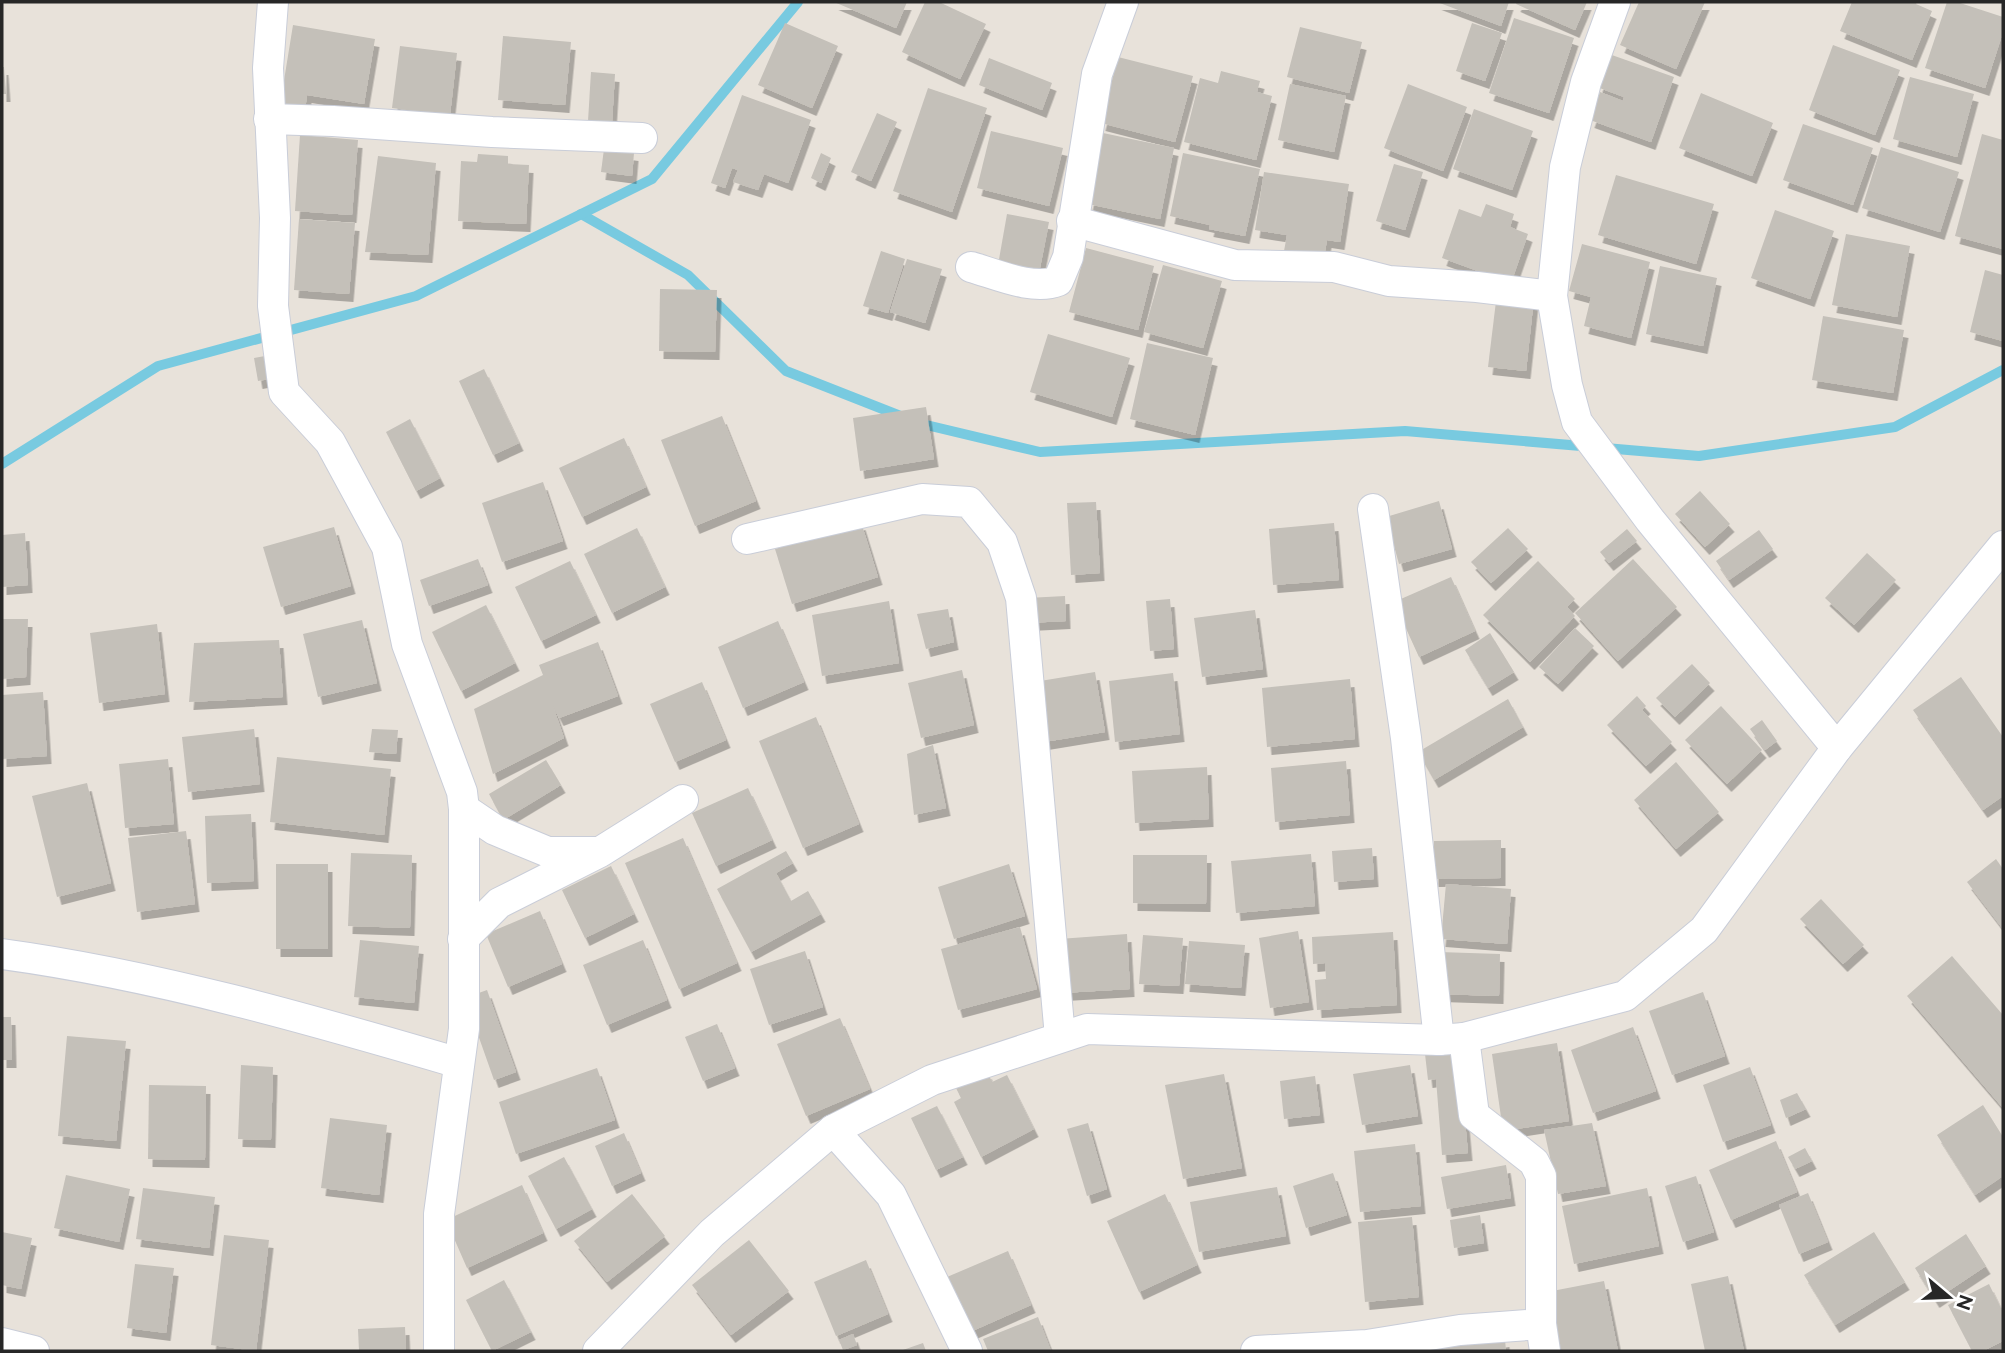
<svg xmlns="http://www.w3.org/2000/svg" width="2005" height="1353" font-family="Raleway,sans-serif">
	<style>
		.lines { fill: none; stroke-linecap: round; stroke-linejoin: round }
		.stream { stroke: #78cae0; stroke-width: 10 }
		.building { fill: #c4c0b9; filter: url(#shadow) }
		.street-casing { stroke: #c9cdd8; stroke-width: 32 }
		.street { stroke: #fff; stroke-width: 30 }
	</style>
	<defs>
		<filter id="shadow"><feDropShadow dx="4.5" dy="8" stdDeviation="0" flood-color="#0004"/></filter>
	</defs>
	<rect width="100%" height="100%" fill="#e8e2da"/>
	<g class="lines">
		<!-- stream -->
		<g class="stream">
			<polyline points="581,214 688,275 786,371 903,417"/>
			<polyline points="918,423 1040,452 1405,431 1699,456 1895,427 2003,370"/>
			<polyline points="2,464 158,366 416,296 652,179 798,2"/>
		</g>
	</g>
	<!-- building -->
	<g class="building">
		<polygon points="834,2 907,2 896,28"/>
		<polygon points="925,2 939,2 986,24 960,79 902,52"/>
		<polygon points="1437,2 1509,2 1501,26"/>
		<polygon points="1517,2 1587,2 1575,30 1516,4"/>
		<polygon points="1639,2 1705,2 1676,69 1620,45"/>
		<polygon points="1852,2 1917,2 1916,4 1932,11 1912,60 1840,31"/>
		<polygon points="1947,2 1957,2 2003,17 2003,32 1985,88 1925,68"/>
		<polygon points="1514,18 1574,38 1549,113 1489,93"/>
		<polygon points="785,23 838,46 812,108 758,85"/>
		<polygon points="1472,23 1502,33 1485,81 1456,71"/>
		<polygon points="293,25 375,39 364,104 307,95 305,110 280,105"/>
		<polygon points="1300,27 1362,42 1349,93 1287,77"/>
		<polygon points="503,36 571,42 565,105 498,100"/>
		<polygon points="1833,45 1900,70 1875,135 1809,110"/>
		<polygon points="400,46 457,53 450,115 392,108"/>
		<polygon points="1609,54 1674,77 1651,142 1590,120 1600,92 1623,101 1624,97 1597,87"/>
		<polygon points="1118,57 1193,76 1175,142 1101,123"/>
		<polygon points="989,58 1052,83 1042,110 979,85"/>
		<polygon points="2,67 4,67 6,94 2,94"/>
		<polygon points="1221,71 1260,81 1257,92 1272,96 1256,160 1184,142 1200,78 1218,83"/>
		<polygon points="591,72 615,74 612,122 588,121"/>
		<polygon points="1910,77 1974,94 1957,157 1893,139"/>
		<polygon points="1290,84 1346,96 1334,152 1278,140"/>
		<polygon points="1408,84 1467,107 1443,171 1384,148"/>
		<polygon points="928,88 987,108 952,212 893,191"/>
		<polygon points="1701,93 1773,123 1752,176 1679,148"/>
		<polygon points="742,95 811,120 788,183 764,174 758,190 733,182 738,170 732,168 725,188 711,183"/>
		<polygon points="1474,109 1533,131 1512,190 1453,169"/>
		<polygon points="877,113 897,122 871,181 851,172"/>
		<polygon points="1803,124 1873,148 1853,205 1783,180"/>
		<polygon points="991,131 1063,148 1049,206 977,188"/>
		<polygon points="1103,133 1174,148 1160,219 1088,204"/>
		<polygon points="1982,134 2003,140 2003,249 1955,236"/>
		<polygon points="300,135 358,140 352,215 295,211"/>
		<polygon points="1881,147 1959,172 1940,232 1862,208"/>
		<polygon points="604,149 634,153 632,176 601,172"/>
		<polygon points="821,153 831,158 821,183 811,178"/>
		<polygon points="1183,153 1260,169 1245,236 1209,229 1210,225 1170,216"/>
		<polygon points="478,154 508,156 508,164 529,165 526,224 458,221 461,161 477,162"/>
		<polygon points="378,156 436,163 428,255 365,252"/>
		<polygon points="1394,164 1423,172 1405,230 1376,221"/>
		<polygon points="1264,172 1349,184 1340,242 1327,240 1324,257 1284,251 1287,235 1255,230"/>
		<polygon points="1616,175 1714,204 1696,264 1598,235"/>
		<polygon points="1486,204 1514,214 1510,227 1528,234 1511,283 1442,258 1459,209 1481,217"/>
		<polygon points="1775,210 1834,231 1810,299 1751,278"/>
		<polygon points="1007,214 1049,222 1039,273 998,265"/>
		<polygon points="299,219 355,223 349,294 294,290"/>
		<polygon points="1846,234 1910,246 1897,317 1832,305"/>
		<polygon points="1582,244 1650,262 1631,338 1584,326 1591,297 1569,291"/>
		<polygon points="1086,248 1154,266 1138,330 1069,312"/>
		<polygon points="881,251 905,259 888,313 863,306"/>
		<polygon points="907,259 942,269 925,323 890,312"/>
		<polygon points="1163,265 1222,281 1203,348 1144,332"/>
		<polygon points="1660,266 1717,278 1703,346 1646,334"/>
		<polygon points="1985,270 2003,275 2003,341 1970,332"/>
		<polygon points="660,289 717,290 715,352 659,351"/>
		<polygon points="1497,293 1534,298 1526,371 1488,367"/>
		<polygon points="1823,316 1904,330 1893,393 1812,380"/>
		<polygon points="1048,334 1130,358 1112,417 1030,392"/>
		<polygon points="1147,343 1213,358 1195,435 1130,419"/>
		<polygon points="276,354 280,377 258,381 254,358"/>
		<polygon points="484,369 519,443 493,455 459,381"/>
		<polygon points="926,407 934,459 860,471 853,418"/>
		<polygon points="722,416 756,501 695,526 661,440"/>
		<polygon points="410,419 440,478 416,491 386,432"/>
		<polygon points="624,438 646,487 582,517 559,468"/>
		<polygon points="543,482 563,541 502,562 482,503"/>
		<polygon points="1700,491 1730,524 1705,547 1675,514"/>
		<polygon points="1439,501 1452,549 1399,564 1386,517"/>
		<polygon points="1096,502 1100,573 1071,575 1067,503"/>
		<polygon points="861,522 878,577 792,604 775,549"/>
		<polygon points="1334,523 1339,580 1273,585 1269,529"/>
		<polygon points="334,527 351,586 281,607 263,547"/>
		<polygon points="637,528 665,587 612,613 584,554"/>
		<polygon points="1508,528 1528,549 1491,583 1471,562"/>
		<polygon points="1627,529 1637,541 1609,563 1600,552"/>
		<polygon points="1759,530 1773,549 1729,580 1716,561"/>
		<polygon points="25,533 28,585 2,587 2,535"/>
		<polygon points="1867,553 1896,580 1854,625 1825,598"/>
		<polygon points="478,559 488,585 429,606 420,580"/>
		<polygon points="1633,559 1677,607 1618,661 1575,613"/>
		<polygon points="570,561 596,615 541,641 515,587"/>
		<polygon points="1538,561 1575,599 1567,607 1575,616 1530,662 1483,615"/>
		<polygon points="1451,577 1475,631 1419,657 1394,602"/>
		<polygon points="1065,596 1066,621 1027,623 1027,598"/>
		<polygon points="1170,599 1174,649 1150,651 1146,601"/>
		<polygon points="889,601 899,663 822,676 812,615"/>
		<polygon points="486,605 515,663 461,691 432,632"/>
		<polygon points="948,609 954,642 926,649 917,614"/>
		<polygon points="1255,610 1263,669 1202,677 1194,618"/>
		<polygon points="2,619 28,619 26,677 2,679"/>
		<polygon points="362,620 377,683 318,697 303,634"/>
		<polygon points="778,621 804,682 743,708 718,647"/>
		<polygon points="157,624 165,694 99,703 90,633"/>
		<polygon points="1575,628 1594,646 1558,684 1539,667"/>
		<polygon points="1490,633 1514,672 1488,688 1465,650"/>
		<polygon points="279,640 283,697 189,702 194,643"/>
		<polygon points="598,642 618,696 559,718 553,706 564,738 493,774 474,709 543,675 539,665"/>
		<polygon points="1692,664 1710,683 1675,717 1656,698"/>
		<polygon points="962,670 974,725 921,738 908,683"/>
		<polygon points="1095,672 1105,732 1044,742 1034,682"/>
		<polygon points="1173,673 1180,734 1115,742 1109,681"/>
		<polygon points="1961,677 2003,737 2003,796 1983,810 1913,710"/>
		<polygon points="1350,679 1355,739 1267,747 1262,688"/>
		<polygon points="702,682 726,740 675,762 650,704"/>
		<polygon points="43,692 47,756 2,759 2,695"/>
		<polygon points="1637,696 1646,706 1642,710 1672,742 1646,766 1607,725"/>
		<polygon points="1508,699 1523,727 1434,780 1418,752"/>
		<polygon points="1721,706 1762,750 1727,784 1685,740"/>
		<polygon points="816,717 859,824 803,848 759,741"/>
		<polygon points="1762,720 1777,741 1765,750 1750,729"/>
		<polygon points="254,729 260,784 188,792 182,737"/>
		<polygon points="372,729 398,730 396,754 369,752"/>
		<polygon points="933,745 946,808 914,815 907,754"/>
		<polygon points="277,757 391,769 384,835 270,822"/>
		<polygon points="168,759 174,824 125,828 119,764"/>
		<polygon points="546,760 561,785 503,820 489,794"/>
		<polygon points="1346,761 1350,815 1275,822 1271,768"/>
		<polygon points="1676,762 1719,812 1676,849 1634,800"/>
		<polygon points="1207,767 1209,819 1135,823 1132,771"/>
		<polygon points="87,783 111,883 57,897 32,796"/>
		<polygon points="748,788 772,840 716,866 692,813"/>
		<polygon points="251,814 254,881 207,883 205,816"/>
		<polygon points="186,831 195,904 137,912 128,838"/>
		<polygon points="683,838 737,963 679,989 625,863"/>
		<polygon points="1501,840 1501,878 1434,879 1434,841"/>
		<polygon points="1372,848 1374,879 1334,882 1332,851"/>
		<polygon points="786,851 793,863 776,873 791,901 808,891 821,914 751,952 717,889"/>
		<polygon points="351,853 412,855 410,928 348,926"/>
		<polygon points="1311,854 1315,906 1236,913 1231,861"/>
		<polygon points="1133,855 1207,855 1206,904 1133,903"/>
		<polygon points="1996,859 2003,869 2003,929 1967,882"/>
		<rect x="276" y="864" width="52" height="85"/>
		<polygon points="1009,864 1025,916 954,939 938,887"/>
		<polygon points="611,866 634,914 585,938 562,890"/>
		<polygon points="1446,884 1511,889 1507,944 1441,939"/>
		<polygon points="1821,899 1864,945 1843,964 1800,919"/>
		<polygon points="540,911 562,964 508,987 486,934"/>
		<polygon points="1020,927 1037,989 958,1010 941,949"/>
		<polygon points="1298,931 1309,1002 1270,1008 1259,938"/>
		<polygon points="1393,932 1397,1005 1317,1010 1315,980 1326,979 1325,963 1313,964 1312,937"/>
		<polygon points="1127,934 1130,989 1062,993 1059,939"/>
		<polygon points="1143,935 1183,938 1179,986 1139,984"/>
		<polygon points="360,940 419,946 414,1003 354,997"/>
		<polygon points="643,940 667,1000 607,1025 583,965"/>
		<polygon points="1189,941 1245,945 1241,988 1185,984"/>
		<polygon points="805,951 823,1007 769,1025 750,969"/>
		<polygon points="1439,952 1500,954 1499,996 1438,994"/>
		<polygon points="1952,956 2003,1015 2003,1108 1907,996"/>
		<polygon points="487,990 516,1072 494,1080 465,998"/>
		<polygon points="1703,992 1725,1056 1672,1075 1649,1011"/>
		<polygon points="2,1017 11,1017 12,1060 2,1060"/>
		<polygon points="840,1018 870,1089 806,1116 777,1044"/>
		<polygon points="717,1024 735,1068 703,1081 685,1037"/>
		<polygon points="1633,1027 1656,1091 1593,1113 1571,1050"/>
		<polygon points="67,1036 126,1041 116,1141 58,1136"/>
		<polygon points="1557,1043 1569,1121 1503,1131 1492,1054"/>
		<polygon points="1459,1050 1462,1075 1448,1077 1461,1077 1468,1153 1442,1155 1436,1079 1428,1080 1425,1054"/>
		<polygon points="241,1065 273,1067 271,1140 238,1139"/>
		<polygon points="1410,1065 1418,1116 1362,1125 1353,1074"/>
		<polygon points="1750,1067 1771,1125 1723,1142 1703,1085"/>
		<polygon points="597,1068 615,1120 516,1154 499,1102"/>
		<polygon points="987,1071 992,1082 1007,1075 1034,1129 981,1157 954,1102 961,1098 955,1086"/>
		<polygon points="1224,1074 1242,1168 1183,1179 1165,1085"/>
		<polygon points="1315,1076 1320,1115 1284,1119 1280,1081"/>
		<polygon points="149,1085 206,1086 205,1160 148,1159"/>
		<polygon points="1797,1093 1806,1109 1786,1118 1780,1100"/>
		<polygon points="1983,1105 2003,1137 2003,1176 1975,1195 1937,1135"/>
		<polygon points="937,1106 963,1157 936,1170 911,1118"/>
		<polygon points="330,1118 387,1125 379,1195 321,1188"/>
		<polygon points="1088,1123 1107,1189 1087,1196 1067,1129"/>
		<polygon points="1592,1123 1606,1186 1558,1194 1544,1130"/>
		<polygon points="624,1133 641,1173 612,1186 595,1146"/>
		<polygon points="1776,1141 1797,1192 1731,1220 1709,1170"/>
		<polygon points="1415,1144 1421,1206 1360,1212 1354,1151"/>
		<polygon points="1805,1148 1812,1161 1795,1169 1788,1157"/>
		<polygon points="564,1157 592,1209 556,1229 528,1176"/>
		<polygon points="1506,1165 1511,1198 1447,1209 1441,1177"/>
		<polygon points="1333,1173 1347,1215 1306,1228 1293,1186"/>
		<polygon points="66,1175 130,1189 119,1242 54,1228"/>
		<polygon points="1696,1176 1714,1232 1683,1242 1665,1186"/>
		<polygon points="522,1185 543,1233 467,1268 446,1220"/>
		<polygon points="1277,1187 1286,1236 1199,1252 1190,1202"/>
		<polygon points="143,1188 215,1197 209,1248 136,1239"/>
		<polygon points="1647,1188 1659,1246 1574,1264 1562,1206"/>
		<polygon points="1808,1193 1828,1242 1799,1254 1779,1205"/>
		<polygon points="632,1194 665,1236 607,1282 574,1241"/>
		<polygon points="1165,1194 1197,1265 1139,1292 1107,1221"/>
		<polygon points="1480,1215 1484,1243 1454,1248 1450,1220"/>
		<polygon points="1412,1217 1419,1297 1365,1302 1358,1222"/>
		<polygon points="2,1232 32,1238 21,1289 2,1285"/>
		<polygon points="1874,1232 1905,1282 1835,1325 1804,1275"/>
		<polygon points="1966,1234 1986,1266 1935,1300 1915,1268"/>
		<polygon points="224,1235 269,1240 256,1351 211,1345"/>
		<polygon points="749,1240 789,1291 731,1335 692,1285"/>
		<polygon points="1008,1251 1031,1305 970,1332 947,1277"/>
		<polygon points="866,1260 888,1314 836,1336 814,1282"/>
		<polygon points="135,1264 174,1268 166,1333 127,1328"/>
		<polygon points="1728,1276 1744,1351 1705,1351 1691,1284"/>
		<polygon points="504,1280 531,1332 492,1351 466,1300"/>
		<polygon points="1604,1281 1618,1351 1559,1351 1547,1292"/>
		<polygon points="1989,1284 2003,1313 2003,1341 1983,1351 1972,1351 1948,1305"/>
		<polygon points="1038,1317 1051,1351 988,1351 983,1339"/>
		<polygon points="405,1327 406,1351 359,1351 358,1329"/>
		<polygon points="853,1334 857,1345 843,1350 839,1340"/>
		<polygon points="1450,1336 1451,1347 1505,1339 1506,1351 1436,1351 1434,1339"/>
		<polygon points="923,1343 926,1351 900,1351"/>
	</g>
	<g class="lines">
		<!-- street casing -->
		<g class="street-casing">
			<g id="street">
				<polyline points="273,2 268,68 275,218 273,306 284,392 330,442 387,547 407,644 462,792 464,809 464,1029 439,1214 439,1351"/>
				<polyline points="1615,2 1586,82 1565,167 1552,296 1567,385 1577,422 1650,520 1837,748"/>
				<polyline points="269,119 333,121 492,132 642,138"/>
				<polyline points="1072,221 1235,265 1334,267 1389,281 1477,287 1552,296"/>
				<path d="M971 267C996 274 1033 291 1058 281L1068 257 1097 74 1123 2"/>
				<polyline points="1373,509 1406,738 1439,1040"/>
				<polyline points="747,539 922,499 969,502 1002,542 1021,598 1060,1037"/>
				<polyline points="464,809 495,830 548,852 596,852"/>
				<polyline points="463,939 499,903 600,852 683,800"/>
				<path d="M2 954C156 975 309 1019 459 1063"/>
				<polyline points="1464,1038 1474,1115 1534,1162 1541,1176 1541,1324 1545,1351"/>
				<polyline points="833,1130 891,1195 967,1351"/>
				<polyline points="2,1343 34,1351"/>
				<polyline points="598,1351 712,1233 833,1130 932,1080 1087,1029 1439,1040 1464,1038 1625,996 1704,930 1837,748 2003,546"/>
				<polyline points="1256,1351 1367,1345 1460,1330 1541,1324"/>
			</g>
		</g>
		<!-- street -->
		<use href="#street" class="street"/>
	</g>
	<!-- border -->
	<rect width="2005" height="1353" fill="none" stroke="#272727" stroke-width="7"/>
	<!-- north arrow -->
	<g transform="translate(1949 1297) rotate(109)" stroke="#ffffff" stroke-width="5" paint-order="stroke">
	<path d="M0-5L12 26L0 18L-12 26Z" fill="#272727"/>
	<text y="-10" font-size="19" font-weight="bold" text-anchor="middle" fill="#272727">N</text>
	</g>
</svg>
